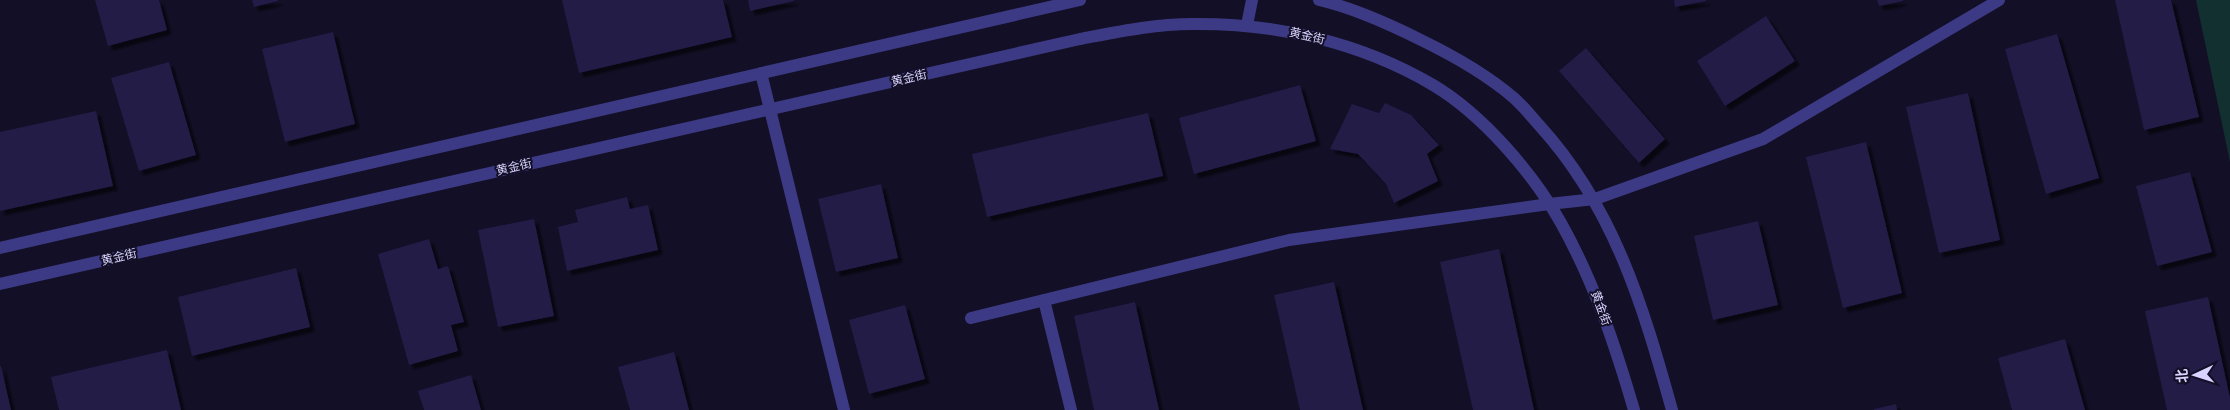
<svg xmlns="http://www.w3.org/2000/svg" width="2230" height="410" font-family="'DM Sans','Noto Sans SC',sans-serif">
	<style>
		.green { fill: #12302f }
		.building { fill: #241b47; filter: url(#shadow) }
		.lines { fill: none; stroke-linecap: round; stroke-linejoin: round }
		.lane { stroke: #3d3a85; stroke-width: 12 }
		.street { stroke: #3d3a85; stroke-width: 12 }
		.labels { text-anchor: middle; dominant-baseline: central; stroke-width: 4; stroke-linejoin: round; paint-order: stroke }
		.street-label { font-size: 12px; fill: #d9d4ff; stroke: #130f26 }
	</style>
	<defs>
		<filter id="shadow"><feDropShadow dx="4.5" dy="4.5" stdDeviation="1" flood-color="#0009"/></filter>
	</defs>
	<rect width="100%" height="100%" fill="#130f26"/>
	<!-- green -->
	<polygon class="green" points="2196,0 2230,0 2230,162"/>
	<!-- building -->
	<g class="building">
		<polygon points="95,0 159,0 167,30 108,46"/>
		<polygon points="252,0 278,0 278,1 254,7"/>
		<polygon points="562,0 723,0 732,37 579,73"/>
		<polygon points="748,0 794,0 794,1 750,11"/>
		<polygon points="1674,0 1706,0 1706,1 1675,7"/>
		<polygon points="1877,0 1903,0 1903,1 1879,6"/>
		<polygon points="2115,0 2171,0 2199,117 2144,130"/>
		<polygon points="1766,16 1795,61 1725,106 1697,61"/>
		<polygon points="333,32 355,124 285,142 262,49"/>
		<polygon points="2057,34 2099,178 2046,194 2005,49"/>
		<polygon points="1586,48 1665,139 1639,163 1559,71"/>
		<polygon points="169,62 196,155 139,171 111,78"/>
		<polygon points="1300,85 1316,141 1194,174 1179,118"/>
		<polygon points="1968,93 2000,240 1939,253 1906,107"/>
		<polygon points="1385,103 1411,115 1439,145 1427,154 1438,181 1394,203 1386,184 1358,154 1330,149 1352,104 1379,113"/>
		<polygon points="96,111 113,186 0,211 0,132"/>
		<polygon points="1148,113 1163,176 987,217 972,154"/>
		<polygon points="1866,142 1902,293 1843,308 1806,157"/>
		<polygon points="2190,172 2212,252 2157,266 2136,186"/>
		<polygon points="881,184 898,258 836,272 818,199"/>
		<polygon points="627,197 630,209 648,205 658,250 567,271 558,227 578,222 575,210"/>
		<polygon points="534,219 554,316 498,327 478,230"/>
		<polygon points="1758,221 1778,305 1713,320 1694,236"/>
		<polygon points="429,239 438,269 448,266 464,322 451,325 458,351 409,365 378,254"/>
		<polygon points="1499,249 1534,410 1473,410 1440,262"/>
		<polygon points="296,268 310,327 192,356 178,297"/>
		<polygon points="1334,282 1363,410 1300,410 1274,295"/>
		<polygon points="2208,297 2230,398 2230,410 2167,410 2145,311"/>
		<polygon points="1135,302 1159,410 1094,410 1074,316"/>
		<polygon points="905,305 925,379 869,394 849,320"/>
		<polygon points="2065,339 2085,410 2012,410 1998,358"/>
		<polygon points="167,350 181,410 59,410 51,377"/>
		<polygon points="674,352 689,410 630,410 618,367"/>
		<polygon points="0,366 1,366 11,410 0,410"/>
		<polygon points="471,375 481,410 424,410 418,391"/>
		<polygon points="1896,404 1897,410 1874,410 1874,409"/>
	</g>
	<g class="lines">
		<!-- lane -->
		<g class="lane">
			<polyline points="1044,300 1071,410"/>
			<polyline points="971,318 1289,240 1549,204"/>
		</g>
		<!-- street -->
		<g class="street">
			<path d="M1319 0C1354 8 1389 24 1421 40 1454 56 1486 74 1514 98 1523 106 1531 116 1539 125 1614 207 1643 306 1672 410"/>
			<polyline points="1247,25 1252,0"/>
			<polyline points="761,73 844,410"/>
			<polyline points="1549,204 1595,199 1763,139 1999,0"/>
			<polyline points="0,248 1080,0"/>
			<path d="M0 284 1080 39C1117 32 1154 24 1192 24 1276 23 1360 42 1433 85 1482 114 1533 173 1561 223 1594 282 1615 345 1634 410"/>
		</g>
	</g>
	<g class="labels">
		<!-- street labels -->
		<g class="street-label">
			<text transform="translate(1307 36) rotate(13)">黄金街</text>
			<text transform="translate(909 78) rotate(-13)">黄金街</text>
			<text transform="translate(514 167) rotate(-13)">黄金街</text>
			<text transform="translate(119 257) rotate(-13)">黄金街</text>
			<text transform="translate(1601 308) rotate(70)">黄金街</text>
		</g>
	</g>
	<!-- north arrow -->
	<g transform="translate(2195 375) rotate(266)" stroke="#130f26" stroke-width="4" paint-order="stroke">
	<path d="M0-4L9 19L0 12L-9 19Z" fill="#d9d4ff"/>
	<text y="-8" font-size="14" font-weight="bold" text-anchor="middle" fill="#d9d4ff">北</text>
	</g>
</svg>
